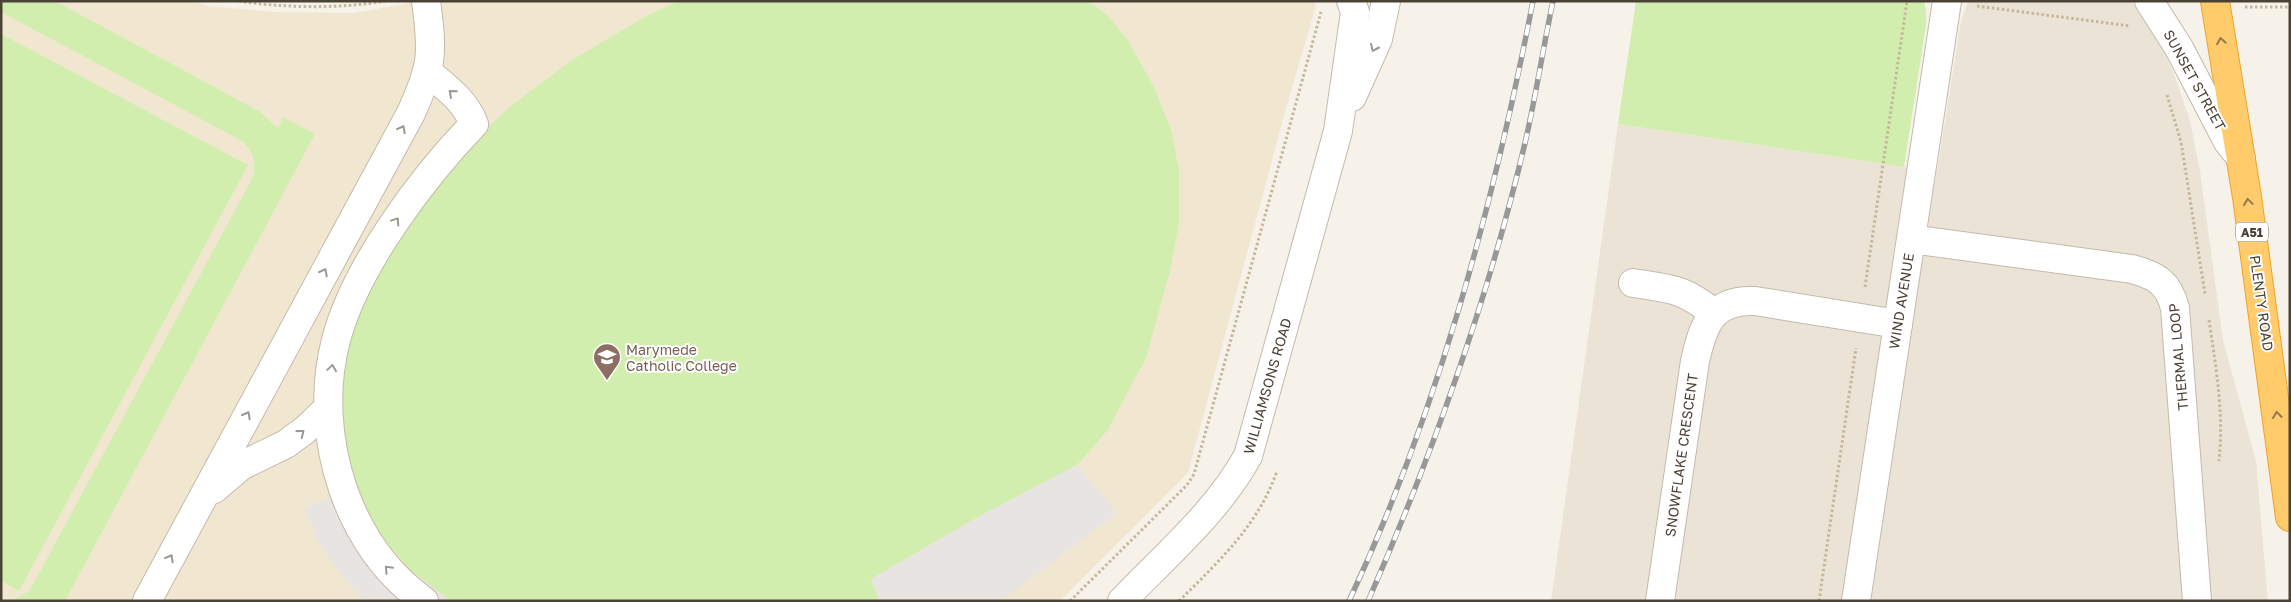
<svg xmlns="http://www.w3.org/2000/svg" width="2291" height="602" font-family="'Golos Text',sans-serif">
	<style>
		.residential { fill: #ebe4d6 }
		.education { fill: #f1e7d1 }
		.green { fill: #d2eeae }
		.parking { fill: #e7e4e1 }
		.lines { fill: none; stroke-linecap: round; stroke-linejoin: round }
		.minor-casing { stroke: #c3baaa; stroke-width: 30 }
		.highway-casing { stroke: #efa22a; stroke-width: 30 }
		.path { stroke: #c6b69a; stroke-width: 3; stroke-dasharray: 2.5 2.5; stroke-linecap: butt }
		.minor { stroke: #fff; stroke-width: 28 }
		.highway { stroke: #ffcb6b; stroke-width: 28 }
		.rail-casing { stroke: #989898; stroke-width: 5.5 }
		.rail { stroke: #fff; stroke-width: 4; stroke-dasharray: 11; stroke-linecap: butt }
		.oneway { stroke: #93794b }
		.oneway2 { stroke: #9c9790 }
		.labels { text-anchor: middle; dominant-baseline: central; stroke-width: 4; stroke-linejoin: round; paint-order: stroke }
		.shield { fill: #fff; stroke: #817b72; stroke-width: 1 }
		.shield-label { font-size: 12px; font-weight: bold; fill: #4b4236 }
		.street-label { font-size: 14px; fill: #4b4236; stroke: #fff }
		.education-label { font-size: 14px; fill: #785e54; stroke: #fff; text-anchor: start }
	</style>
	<rect width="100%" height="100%" fill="#f6f2e9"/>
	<!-- residential -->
	<polygon class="residential" points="1972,1 2130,1 2141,9 2156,33 2174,74 2190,121 2200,171 2223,340 2256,461 2268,601 1551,601 1618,124 1937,172 1961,21 1967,4"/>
	<!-- education -->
	<polygon class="education" points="1,1 193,1 208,6 274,12 353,13 422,1 1313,1 1316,6 1285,112 1188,473 1060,601 1,601"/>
	<!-- green -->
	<g class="green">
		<path d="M1 1H55L259 111 278 128 283 117 315 134 65 601H13L30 590 254 175C255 160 253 150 242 141L1 12Z"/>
		<polygon points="679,1 1088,1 1107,15 1127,39 1153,85 1171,130 1179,170 1179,222 1170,271 1146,358 1107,431 1077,465 978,517 871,579 879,601 451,601 410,570 376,530 365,512 344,452 339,393 352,326 393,243 469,145 512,105 572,60 648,15"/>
		<polygon points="1636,1 1924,1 1926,10 1926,25 1904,167 1618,124"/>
		<polygon points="1,34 248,165 19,591 1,581"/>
	</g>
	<!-- parking -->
	<g class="parking">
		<polygon points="1077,465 1117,513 1001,601 879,601 871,579 978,517"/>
		<polygon points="355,487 376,530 393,552 410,570 451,601 364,601 359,596 338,571 318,541 304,508"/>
	</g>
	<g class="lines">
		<!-- minor casing -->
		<g class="minor-casing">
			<g id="minor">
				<polyline points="2149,1 2179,48 2228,142 2241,158"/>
				<polyline points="1352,97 1378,39 1386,1"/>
				<path d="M1911 239 2132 269C2157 276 2168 282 2175 308L2197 601"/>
				<path d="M1633 283C1672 289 1682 288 1714 313"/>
				<polyline points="214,489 241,466 286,444 305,430 328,408"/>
				<path d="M147 601 411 113C433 65 433 53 426 1"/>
				<path d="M424 601C385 573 359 535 343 489 327 442 323 389 336 340 355 267 422 178 474 124 465 101 447 88 428 72"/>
				<path d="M1122 601C1166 555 1217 512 1248 456L1338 131 1355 12 1351 1"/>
				<path d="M1660 601 1695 361C1703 325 1712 299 1755 301L1898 324"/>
				<polyline points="1856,601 1947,1"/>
			</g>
		</g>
		<!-- highway casing -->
		<g class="highway-casing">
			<polyline id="highway" points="2215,1 2247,197 2290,517"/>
		</g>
		<!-- path -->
		<g class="path">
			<path d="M239 1C283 8 341 9 385 1"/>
			<polyline points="1977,6 2130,26"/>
			<polyline points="2245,7 2290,7"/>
			<polyline points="2167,95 2181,142 2205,294"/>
			<polyline points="1865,287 1907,1"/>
			<path d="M2209 320C2216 368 2224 413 2219 461"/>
			<polyline points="1070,601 1187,485 1194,474 1321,12"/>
			<path d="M1179 601C1218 562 1258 526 1277 471"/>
			<polyline points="1819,601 1856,348"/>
		</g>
		<!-- minor -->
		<use href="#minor" class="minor"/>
		<!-- highway -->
		<use href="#highway" class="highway"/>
		<!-- rail casing -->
		<g class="rail-casing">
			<g id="rail">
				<path d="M1349 601C1438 411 1493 207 1533 1"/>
				<path d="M1368 601C1433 453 1488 300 1525 143 1536 96 1543 48 1553 1"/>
			</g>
		</g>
		<!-- rail -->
		<use href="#rail" class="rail"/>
	</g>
	<!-- one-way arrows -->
	<defs><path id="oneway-chevron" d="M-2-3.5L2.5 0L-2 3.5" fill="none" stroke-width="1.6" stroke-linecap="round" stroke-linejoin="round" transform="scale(1.25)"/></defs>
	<g class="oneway">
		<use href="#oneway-chevron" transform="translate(2221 41) rotate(-100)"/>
		<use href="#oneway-chevron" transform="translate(2248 202) rotate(-98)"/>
		<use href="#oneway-chevron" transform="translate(2277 415) rotate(-97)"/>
	</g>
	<g class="oneway2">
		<use href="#oneway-chevron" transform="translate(1374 48) rotate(114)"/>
		<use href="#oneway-chevron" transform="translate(452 93) rotate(-139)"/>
		<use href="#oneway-chevron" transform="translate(402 129) rotate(-61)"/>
		<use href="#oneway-chevron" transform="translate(396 221) rotate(-56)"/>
		<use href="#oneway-chevron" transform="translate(324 272) rotate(-62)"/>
		<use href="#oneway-chevron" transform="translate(332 368) rotate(-82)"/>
		<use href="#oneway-chevron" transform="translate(247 415) rotate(-62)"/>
		<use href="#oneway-chevron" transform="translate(301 433) rotate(-38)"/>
		<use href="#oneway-chevron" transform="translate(170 558) rotate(-61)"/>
		<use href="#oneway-chevron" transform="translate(388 569) rotate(-133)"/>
	</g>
	<!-- icons -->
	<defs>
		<g id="school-pin" transform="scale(1.4375)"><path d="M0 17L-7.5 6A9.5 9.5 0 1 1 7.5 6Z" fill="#8d6e63" stroke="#fff"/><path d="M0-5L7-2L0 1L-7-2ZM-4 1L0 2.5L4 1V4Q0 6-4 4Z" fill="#fff"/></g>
	</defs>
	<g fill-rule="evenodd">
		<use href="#school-pin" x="607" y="357"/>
	</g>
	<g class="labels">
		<!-- shield labels -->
		<rect class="shield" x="2236" y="222.5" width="32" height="19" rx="4"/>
		<g class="shield-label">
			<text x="2252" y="232">A51</text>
		</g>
		<!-- street labels -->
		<g class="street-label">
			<text transform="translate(2195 80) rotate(61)">SUNSET STREET</text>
			<text transform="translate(1901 301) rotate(-81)">WIND AVENUE</text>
			<text transform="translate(2262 303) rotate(82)">PLENTY ROAD</text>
			<text transform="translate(2178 357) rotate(-95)">THERMAL LOOP</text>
			<text transform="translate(1267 386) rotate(-74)">WILLIAMSONS ROAD</text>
			<text transform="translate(1681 455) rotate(-82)">SNOWFLAKE CRESCENT</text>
		</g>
		<!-- education labels -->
		<g class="education-label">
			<text x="626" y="349">Marymede<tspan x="626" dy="16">Catholic College</tspan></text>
		</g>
	</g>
	<!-- border -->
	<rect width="2291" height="602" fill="none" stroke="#4b4236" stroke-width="5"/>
</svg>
